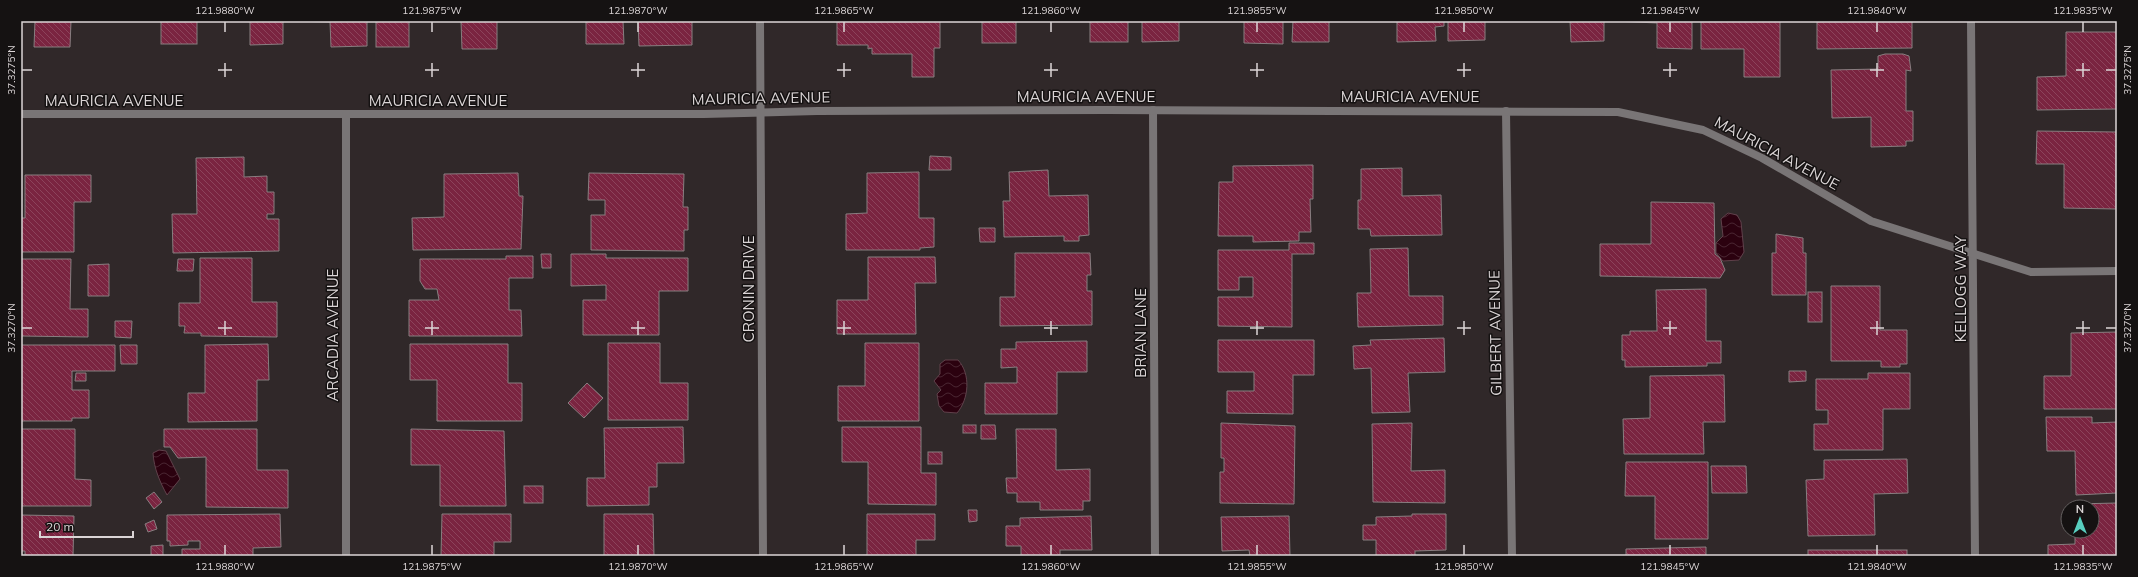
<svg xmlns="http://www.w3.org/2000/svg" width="2138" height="577" font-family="Mulish,sans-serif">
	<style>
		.water { fill: url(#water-waves); stroke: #60414b }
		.building { fill: url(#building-back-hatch); stroke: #887e80 }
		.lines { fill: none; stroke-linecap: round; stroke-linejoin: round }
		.minor { stroke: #797576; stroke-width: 8 }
		.tertiary { stroke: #797576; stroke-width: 8 }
		.ticks { fill: none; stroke: #dbd5d6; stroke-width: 1.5 }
		.labels { text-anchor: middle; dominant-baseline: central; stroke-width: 3; stroke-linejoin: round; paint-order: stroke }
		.street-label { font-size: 15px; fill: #dbd5d6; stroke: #151212 }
		.neatline { fill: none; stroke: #dbd5d6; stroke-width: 1.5 }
		.ticks-label { font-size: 10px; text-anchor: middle; fill: #dbd5d6 }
	</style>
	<defs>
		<pattern id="water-waves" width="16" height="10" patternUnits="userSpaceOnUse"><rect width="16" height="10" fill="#2b010f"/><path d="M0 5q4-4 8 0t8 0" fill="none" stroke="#492531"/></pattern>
		<pattern id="building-back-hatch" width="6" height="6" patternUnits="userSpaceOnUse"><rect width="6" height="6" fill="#7a2440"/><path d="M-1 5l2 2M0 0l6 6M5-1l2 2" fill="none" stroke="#8c435b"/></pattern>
	</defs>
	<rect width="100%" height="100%" fill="#302829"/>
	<!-- water -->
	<g class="water">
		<polygon points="1728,213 1737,215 1741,222 1744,252 1739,260 1723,261 1716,253 1716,243 1723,236 1721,219"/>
		<path d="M945 360H958C971 374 969 399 957 413L944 412 939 406 937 394 941 390 934 381 940 374V364Z"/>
		<path d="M159 450 166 451 180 479 167 495C160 482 154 469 153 453Z"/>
	</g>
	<!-- building -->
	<g class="building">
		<polygon points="35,21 71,21 70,47 34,47"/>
		<rect x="161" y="21" width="36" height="23"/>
		<polygon points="250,21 283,21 283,44 250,45"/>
		<polygon points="290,21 367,21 367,46 331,47 330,22"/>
		<rect x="376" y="21" width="33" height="26"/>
		<polygon points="461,21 497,21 497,49 462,49"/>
		<polygon points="586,21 623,21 624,44 586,44"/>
		<polygon points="638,21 692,21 692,45 639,46"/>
		<polygon points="837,21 940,21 940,48 934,48 934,77 912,77 912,54 872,54 872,48 868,49 868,45 837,45"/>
		<rect x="982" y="21" width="34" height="22"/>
		<rect x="1090" y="21" width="38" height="21"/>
		<polygon points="1142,21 1179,21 1179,41 1142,42"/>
		<polygon points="1244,21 1283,21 1283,44 1244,43"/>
		<polygon points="1293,21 1329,21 1329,42 1292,42"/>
		<polygon points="1397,21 1444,21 1444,26 1435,27 1436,41 1397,42"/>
		<polygon points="1448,21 1485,21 1485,40 1448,41"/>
		<polygon points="1570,21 1604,21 1604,41 1571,42"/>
		<polygon points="1614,21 1692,21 1692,49 1657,48 1657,23"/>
		<polygon points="1701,21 1780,21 1780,77 1744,77 1744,49 1701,49"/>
		<polygon points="1834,21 1912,21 1912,48 1817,49 1817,22"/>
		<polygon points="2066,32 2117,32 2117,109 2037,110 2037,77 2066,76"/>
		<polygon points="1885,54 1903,54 1909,56 1911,71 1906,70 1906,111 1913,111 1913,141 1906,141 1906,146 1871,147 1871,117 1832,118 1831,70 1878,69 1878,56"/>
		<polygon points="2037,131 2116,132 2116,209 2064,208 2064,164 2036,164"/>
		<polygon points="930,156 951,157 951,170 929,170"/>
		<polygon points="244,157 244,177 267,176 267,192 274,192 274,214 267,214 267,219 279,219 279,251 173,253 172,214 197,214 196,158"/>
		<polygon points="1313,165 1313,199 1310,199 1311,232 1299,232 1299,241 1253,242 1253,236 1218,236 1219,182 1233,182 1233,166"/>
		<polygon points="1402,168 1402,196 1441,195 1442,235 1371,236 1370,229 1358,229 1358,200 1361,200 1361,169"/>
		<polygon points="1048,170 1049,196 1088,195 1089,235 1079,236 1079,241 1064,241 1064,236 1004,237 1003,201 1010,201 1009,172"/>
		<polygon points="919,172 919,218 934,218 934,247 920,248 920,250 846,250 846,214 867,213 867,173"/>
		<polygon points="518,173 519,196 523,196 521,249 413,250 412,218 444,217 444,174"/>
		<polygon points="589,173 684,174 683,207 688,207 688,230 684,230 684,251 591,250 591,215 605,215 605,200 588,200"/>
		<polygon points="25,175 91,175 91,202 74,202 74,252 21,252 21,218 25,218"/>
		<polygon points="1651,202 1714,203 1715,254 1720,258 1725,270 1720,278 1600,276 1600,244 1651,244"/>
		<polygon points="979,228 995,228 995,242 980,242"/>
		<polygon points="1776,234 1803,238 1803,253 1806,253 1806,295 1772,295 1772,253 1776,253"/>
		<polygon points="1289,243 1314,243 1314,254 1292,254 1292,327 1218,326 1218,297 1253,297 1253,277 1239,277 1239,290 1218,290 1218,250 1289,250"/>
		<polygon points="1408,248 1409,296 1443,296 1443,325 1358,327 1357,293 1371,293 1370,249"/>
		<polygon points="1015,253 1090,253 1091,275 1087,275 1087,291 1092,291 1092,325 1000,326 1000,297 1015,297"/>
		<polygon points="541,254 551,254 551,268 542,268"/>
		<polygon points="571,254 606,254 606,258 688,258 688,291 659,291 659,335 583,335 583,300 606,300 606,285 571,286"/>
		<polygon points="506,256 533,256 533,278 509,278 509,310 521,310 522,336 409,336 409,300 439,300 437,289 425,289 420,281 420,259 506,259"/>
		<polygon points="868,257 935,257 936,283 915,283 916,334 837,334 837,300 868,300"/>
		<polygon points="200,258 252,258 252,302 277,302 277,337 201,336 201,333 184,333 185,326 179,326 179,303 200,303"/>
		<polygon points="21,259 71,259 70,309 88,309 88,337 21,336"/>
		<polygon points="178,259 194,259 193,271 177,271"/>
		<polygon points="109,264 109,296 88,296 88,265"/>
		<polygon points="1831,286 1880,286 1880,330 1907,330 1907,364 1900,364 1900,367 1881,367 1881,361 1831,361"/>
		<polygon points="1706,289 1706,341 1721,341 1721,363 1707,363 1707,366 1625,367 1625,360 1622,360 1622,335 1630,335 1630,331 1657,331 1656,290"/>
		<rect x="1808" y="292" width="14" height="30"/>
		<polygon points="115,321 132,321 131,338 115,337"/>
		<polygon points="2117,332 2117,409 2044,409 2044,376 2071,376 2071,333"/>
		<polygon points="1444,338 1445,372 1408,373 1410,412 1372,413 1371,368 1354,369 1353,346 1371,345 1370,340"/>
		<polygon points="1218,340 1314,340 1314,375 1293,375 1293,414 1227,413 1227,391 1254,391 1254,372 1218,372"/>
		<polygon points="1087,341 1087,372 1057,372 1057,414 985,414 985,383 1017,383 1017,367 1001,368 1001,349 1016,349 1016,342"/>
		<polygon points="608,343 660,343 660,383 688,383 688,420 608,420"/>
		<polygon points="865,343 919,343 919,421 838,421 838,386 865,386"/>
		<polygon points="268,344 269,380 257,380 257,421 188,422 188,393 205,393 205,345"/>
		<polygon points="410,344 508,344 508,383 522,383 522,421 437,421 437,380 410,380"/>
		<polygon points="21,345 115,345 115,371 72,371 72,390 89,390 89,418 72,418 72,421 21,421"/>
		<polygon points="120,345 137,345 137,364 121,364"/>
		<polygon points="1789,371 1806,371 1806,381 1789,382"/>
		<polygon points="76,373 86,373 86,381 75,381"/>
		<polygon points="1868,373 1910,373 1910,409 1883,409 1883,450 1814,450 1814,424 1828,424 1828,410 1816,410 1816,379 1868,379"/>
		<polygon points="1724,375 1725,422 1703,422 1704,454 1624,454 1623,419 1650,418 1650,376"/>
		<polygon points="587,383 603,398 584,418 568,403"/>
		<polygon points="2046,417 2092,417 2092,423 2117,422 2117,493 2076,495 2075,451 2047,451"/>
		<polygon points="1221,423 1295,426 1294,504 1220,503 1220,472 1224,472 1224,458 1221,458"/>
		<polygon points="1412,423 1411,471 1445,470 1445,503 1373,502 1372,424"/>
		<rect x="963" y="425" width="13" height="8"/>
		<polygon points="981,425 995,425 996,439 981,439"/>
		<polygon points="683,427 684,463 657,463 657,487 649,487 649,505 587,506 587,478 605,478 604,428"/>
		<polygon points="842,427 921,427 921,473 936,473 936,505 868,504 868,462 842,462"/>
		<polygon points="21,429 75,429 75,479 91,480 91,506 22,506"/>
		<polygon points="164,429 257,429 257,470 288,470 288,508 206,507 206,457 178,458 170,447 164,447"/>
		<polygon points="411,429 504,431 506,506 440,506 440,465 411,465"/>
		<polygon points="1016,429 1056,429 1056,470 1090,469 1090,501 1083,501 1083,510 1040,510 1040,502 1017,502 1017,493 1007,493 1006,478 1017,478"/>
		<rect x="928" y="452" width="14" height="12"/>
		<polygon points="1907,459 1908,493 1874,494 1875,535 1808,536 1806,480 1824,479 1824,460"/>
		<polygon points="1626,462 1708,462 1708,539 1655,539 1655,496 1625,496"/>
		<polygon points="1711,466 1746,466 1747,493 1712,493"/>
		<rect x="524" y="486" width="19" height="17"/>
		<polygon points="154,492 162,502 154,509 146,498"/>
		<polygon points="2117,503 2117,556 2048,556 2048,545 2075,544 2075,531 2092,531 2092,507 2074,507 2074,504"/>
		<polygon points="968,510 977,510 977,521 969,522"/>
		<polygon points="280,514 281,547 253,548 253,556 182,556 182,549 200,549 200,541 188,541 188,545 170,546 170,541 167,541 167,515"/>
		<polygon points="442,514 511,514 511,542 494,542 494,556 441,556"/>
		<polygon points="604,514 653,514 654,556 604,556"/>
		<polygon points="867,514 935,514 935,540 916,540 916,556 840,556 867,555"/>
		<polygon points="1412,514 1446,514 1446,550 1415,551 1415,556 1376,556 1376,540 1363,540 1363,525 1376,525 1376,517 1412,516"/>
		<polygon points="21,515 74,516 73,556 25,556 25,551 21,551"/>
		<polygon points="1091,516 1092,550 1060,550 1060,556 1021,556 1021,546 1006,546 1006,526 1020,526 1020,518"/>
		<polygon points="1289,516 1290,556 1250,556 1249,550 1222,551 1221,517"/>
		<polygon points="154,520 157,529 148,532 145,524"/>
		<polygon points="163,545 163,556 151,556 151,546"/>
		<polygon points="1706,547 1706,556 1626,556 1626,549"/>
		<rect x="1808" y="550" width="99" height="6"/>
	</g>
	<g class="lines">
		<!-- minor -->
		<g class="minor">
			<polyline points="1971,21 1975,556"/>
			<polyline points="1153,110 1155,556"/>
			<polyline points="1506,111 1512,556"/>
			<polyline points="21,114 704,114 817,111 1107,110 1618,112 1703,130 1762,158 1871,221 2031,272 2117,271"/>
			<polyline points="346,114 346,556"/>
		</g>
		<!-- tertiary -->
		<polyline class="tertiary" points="760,21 763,556"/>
	</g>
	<!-- ticks -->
	<path class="ticks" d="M225 22V32M432 22V32M638 22V32M844 22V32M1051 22V32M1257 22V32M1464 22V32M1670 22V32M1877 22V32M2083 22V32M225 63V77M432 63V77M638 63V77M844 63V77M1051 63V77M1257 63V77M1464 63V77M1670 63V77M1877 63V77M2083 63V77M22 70H32M218 70H232M425 70H439M631 70H645M837 70H851M1044 70H1058M1250 70H1264M1457 70H1471M1663 70H1677M1870 70H1884M2076 70H2090M2106 70H2116M225 321V335M432 321V335M638 321V335M844 321V335M1051 321V335M1257 321V335M1464 321V335M1670 321V335M1877 321V335M2083 321V335M22 328H32M218 328H232M425 328H439M631 328H645M837 328H851M1044 328H1058M1250 328H1264M1457 328H1471M1663 328H1677M1870 328H1884M2076 328H2090M2106 328H2116M225 545V555M432 545V555M638 545V555M844 545V555M1051 545V555M1257 545V555M1464 545V555M1670 545V555M1877 545V555M2083 545V555"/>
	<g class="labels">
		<!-- street labels -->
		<g class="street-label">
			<text x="1086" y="96">MAURICIA AVENUE</text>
			<text x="1410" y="96">MAURICIA AVENUE</text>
			<text transform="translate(761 98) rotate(-1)">MAURICIA AVENUE</text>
			<text x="114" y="100">MAURICIA AVENUE</text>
			<text x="438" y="100">MAURICIA AVENUE</text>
			<text transform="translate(1777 153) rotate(28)">MAURICIA AVENUE</text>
			<text transform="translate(748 289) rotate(-90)">CRONIN DRIVE</text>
			<text transform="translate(1960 289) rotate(-90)">KELLOGG WAY</text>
			<text transform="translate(1140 333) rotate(-90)">BRIAN LANE</text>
			<text transform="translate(1495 333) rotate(-91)">GILBERT AVENUE</text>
			<text transform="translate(332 335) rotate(-90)">ARCADIA AVENUE</text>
		</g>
	</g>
	<!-- border -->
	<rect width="2138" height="577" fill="none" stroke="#151212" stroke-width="44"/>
	<!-- north arrow -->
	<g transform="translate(2080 519)"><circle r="19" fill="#151212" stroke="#646060"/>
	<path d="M0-3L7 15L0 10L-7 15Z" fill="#58cebf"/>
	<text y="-6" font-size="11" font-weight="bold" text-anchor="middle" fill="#dbd5d6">N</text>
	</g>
	<!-- scale -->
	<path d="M40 531v6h93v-6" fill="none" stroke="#dbd5d6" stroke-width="2"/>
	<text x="46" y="531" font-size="12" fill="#dbd5d6" stroke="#151212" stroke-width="3" paint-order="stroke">20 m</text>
	<rect x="22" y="22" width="2094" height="533" class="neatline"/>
	<g class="ticks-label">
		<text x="225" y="14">121.9880°W</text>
		<text x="432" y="14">121.9875°W</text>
		<text x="638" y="14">121.9870°W</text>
		<text x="844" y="14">121.9865°W</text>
		<text x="1051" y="14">121.9860°W</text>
		<text x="1257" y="14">121.9855°W</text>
		<text x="1464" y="14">121.9850°W</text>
		<text x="1670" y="14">121.9845°W</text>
		<text x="1877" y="14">121.9840°W</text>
		<text x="2083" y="14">121.9835°W</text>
		<text transform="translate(11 70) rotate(-90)" y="4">37.3275°N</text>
		<text transform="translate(2127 70) rotate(-90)" y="4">37.3275°N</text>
		<text transform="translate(11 328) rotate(-90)" y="4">37.3270°N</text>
		<text transform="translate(2127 328) rotate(-90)" y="4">37.3270°N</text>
		<text x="225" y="570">121.9880°W</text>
		<text x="432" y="570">121.9875°W</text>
		<text x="638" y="570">121.9870°W</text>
		<text x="844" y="570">121.9865°W</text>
		<text x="1051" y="570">121.9860°W</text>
		<text x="1257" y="570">121.9855°W</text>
		<text x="1464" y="570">121.9850°W</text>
		<text x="1670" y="570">121.9845°W</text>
		<text x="1877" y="570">121.9840°W</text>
		<text x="2083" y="570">121.9835°W</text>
	</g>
</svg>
